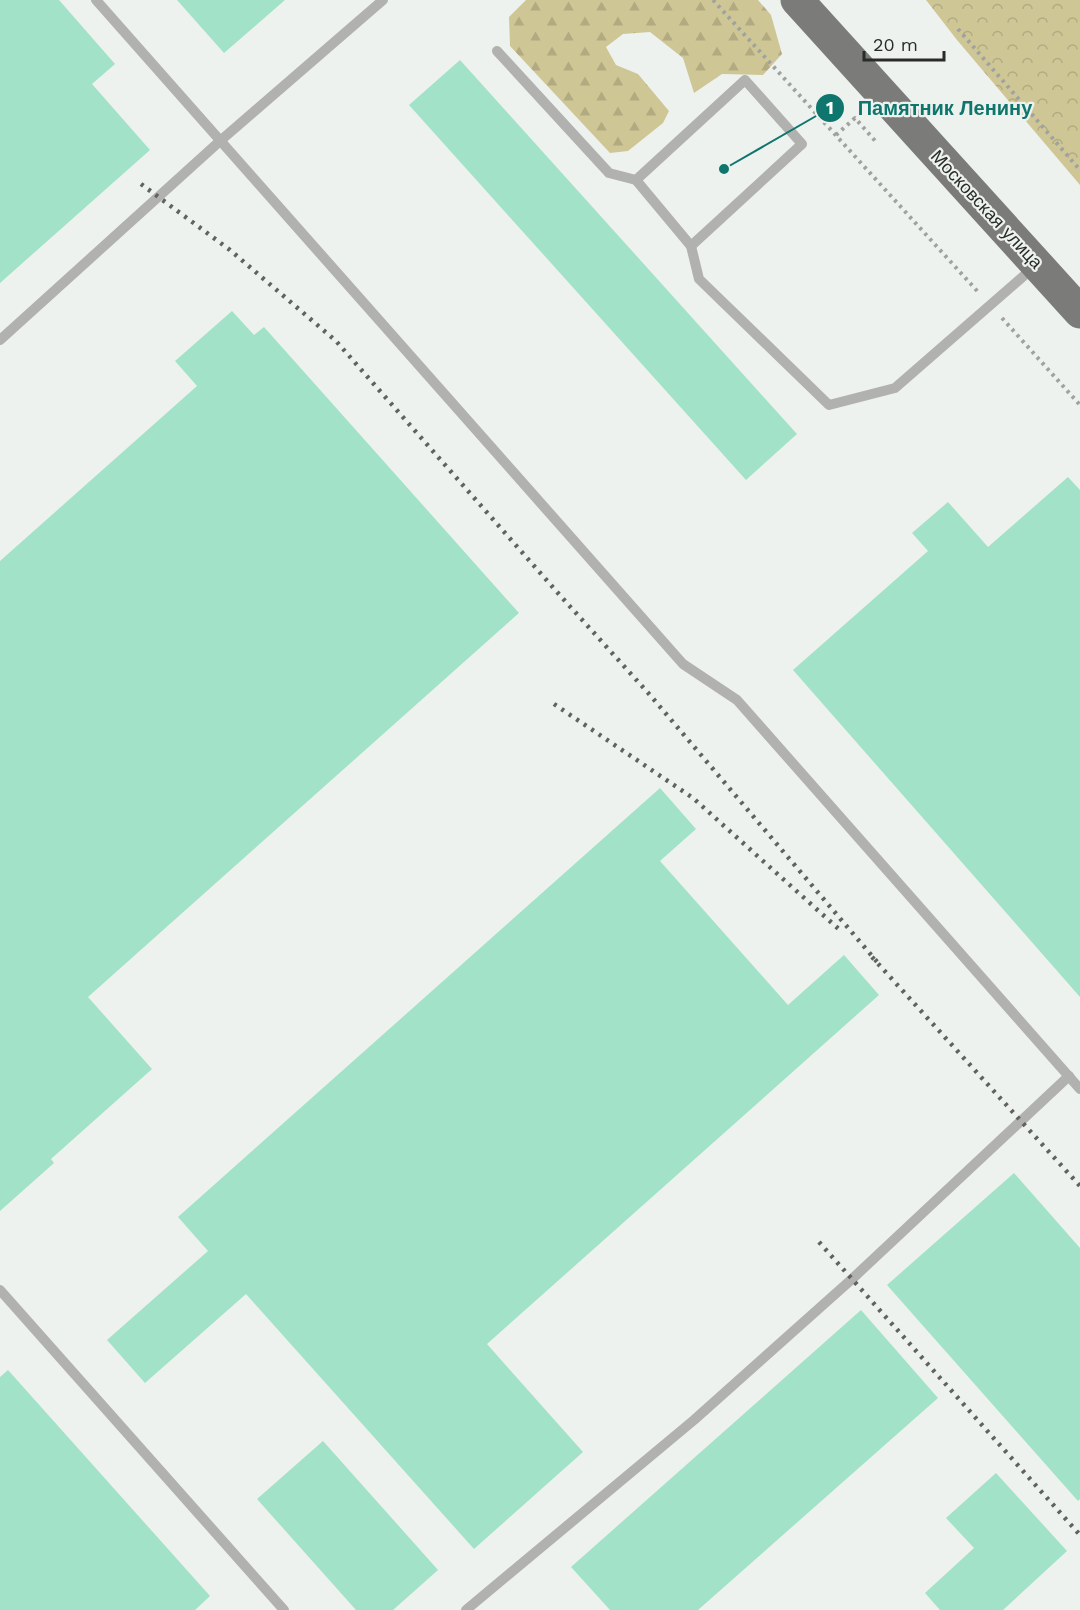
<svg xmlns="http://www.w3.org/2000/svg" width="1080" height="1610" font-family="'Work Sans',sans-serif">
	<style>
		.forest { fill: url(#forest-firs) }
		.park { fill: url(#park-crowns) }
		.building { fill: #a1e2c8 }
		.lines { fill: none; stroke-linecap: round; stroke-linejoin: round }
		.path { stroke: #9fa29f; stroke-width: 4; stroke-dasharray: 3 4.5; stroke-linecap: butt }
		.service { stroke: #b1b1af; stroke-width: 10 }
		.primary { stroke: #7b7c79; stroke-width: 33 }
		.rail { stroke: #606260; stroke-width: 4.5; stroke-dasharray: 3 6; stroke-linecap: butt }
		.labels { text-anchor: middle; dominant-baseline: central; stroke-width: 4.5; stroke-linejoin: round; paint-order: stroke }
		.street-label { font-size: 18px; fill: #292b29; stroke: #eef2ee }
		.leader { fill: none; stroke: #0f766e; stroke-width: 2 }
		.callout-dot { fill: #0f766e; stroke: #eef2ee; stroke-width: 2 }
		.mark-label { font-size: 18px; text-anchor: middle; font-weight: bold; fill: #fff }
		.callout-label { font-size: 20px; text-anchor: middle; font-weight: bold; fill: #0f766e; stroke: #eef2ee; stroke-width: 4.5; stroke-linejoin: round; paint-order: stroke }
	</style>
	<defs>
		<pattern id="forest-firs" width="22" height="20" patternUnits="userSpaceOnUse" patternTransform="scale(1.5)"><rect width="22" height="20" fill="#cfc696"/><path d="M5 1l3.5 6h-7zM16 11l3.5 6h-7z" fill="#b2aa81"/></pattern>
		<pattern id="park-crowns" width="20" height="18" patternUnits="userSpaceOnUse" patternTransform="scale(1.5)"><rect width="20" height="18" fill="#cfc696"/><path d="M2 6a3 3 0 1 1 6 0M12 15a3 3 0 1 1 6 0" fill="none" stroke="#b2aa81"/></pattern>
	</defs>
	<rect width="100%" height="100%" fill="#eef2ee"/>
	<!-- forest -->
	<polygon class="forest" points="526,0 758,0 771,15 782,54 763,75 722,74 694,93 683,58 650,32 623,34 606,47 616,65 638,74 669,111 663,123 628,151 610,153 510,46 509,17"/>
	<!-- park -->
	<polygon class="park" points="926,0 1080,0 1080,185 957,40"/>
	<!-- building -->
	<g class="building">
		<polygon points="0,0 59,0 115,64 92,84 150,150 0,283"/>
		<polygon points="177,0 285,0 224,53"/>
		<polygon points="460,60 797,434 746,480 409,105"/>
		<polygon points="232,311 254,335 264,327 519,613 88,997 152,1069 51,1159 54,1163 0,1211 0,561 197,386 175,361"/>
		<polygon points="1068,477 1080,490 1080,997 793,670 928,551 912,533 948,502 988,547"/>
		<polygon points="660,788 696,829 660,861 788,1005 844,955 879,995 487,1344 583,1452 474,1549 246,1294 145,1383 107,1340 208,1251 178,1217"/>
		<polygon points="1014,1173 1080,1248 1080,1499 1078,1501 887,1285"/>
		<polygon points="861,1310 938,1398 698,1610 610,1610 571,1567"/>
		<polygon points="8,1370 210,1596 195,1610 0,1610 0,1377"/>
		<polygon points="323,1441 438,1570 393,1610 356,1610 257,1499"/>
		<polygon points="996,1473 1067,1551 1003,1610 940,1610 925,1593 974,1548 946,1518"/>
	</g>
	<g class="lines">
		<!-- path -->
		<g class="path">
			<polyline points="713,0 979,293"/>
			<polyline points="958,29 1080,170"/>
			<polyline points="836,135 855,118 877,143"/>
			<polyline points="1002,318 1080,405"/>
		</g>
		<!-- service -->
		<g class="service">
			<polyline points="96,0 683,664 737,700 1080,1089"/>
			<polyline points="497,51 609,173 636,180 691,246 699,279 829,405 895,388 1034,267"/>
			<polyline points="636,180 745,80 802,144 691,246"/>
			<polyline points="0,340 220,141 383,0"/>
			<polyline points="0,1290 284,1610"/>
			<polyline points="466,1610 694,1420 852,1279 1069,1076"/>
		</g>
		<!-- primary -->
		<polyline class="primary" points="797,0 1080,312"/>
		<!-- rail -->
		<g class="rail">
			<polyline points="141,184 230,250 336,341 557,592 650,695 878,963"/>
			<polyline points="554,704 693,798 842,932"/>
			<polyline points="872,957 1080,1186"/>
			<polyline points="819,1242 1080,1535"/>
		</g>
	</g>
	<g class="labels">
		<!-- street labels -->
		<g class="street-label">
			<text transform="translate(987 209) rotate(47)">Московская улица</text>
		</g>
	</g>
	<!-- callouts -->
	<path class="leader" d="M724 169L830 108"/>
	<g class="callout-dot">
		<circle cx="724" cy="169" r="6"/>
		<circle cx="830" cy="108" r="15"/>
	</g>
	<g class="mark-label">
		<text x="830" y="114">1</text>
	</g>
	<g class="callout-label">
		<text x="945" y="115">Памятник Ленину</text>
	</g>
	<!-- scale -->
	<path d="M864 51v9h80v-9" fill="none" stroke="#292b29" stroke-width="3"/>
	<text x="873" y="51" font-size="18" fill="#292b29" stroke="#eef2ee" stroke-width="4.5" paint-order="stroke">20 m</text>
</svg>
